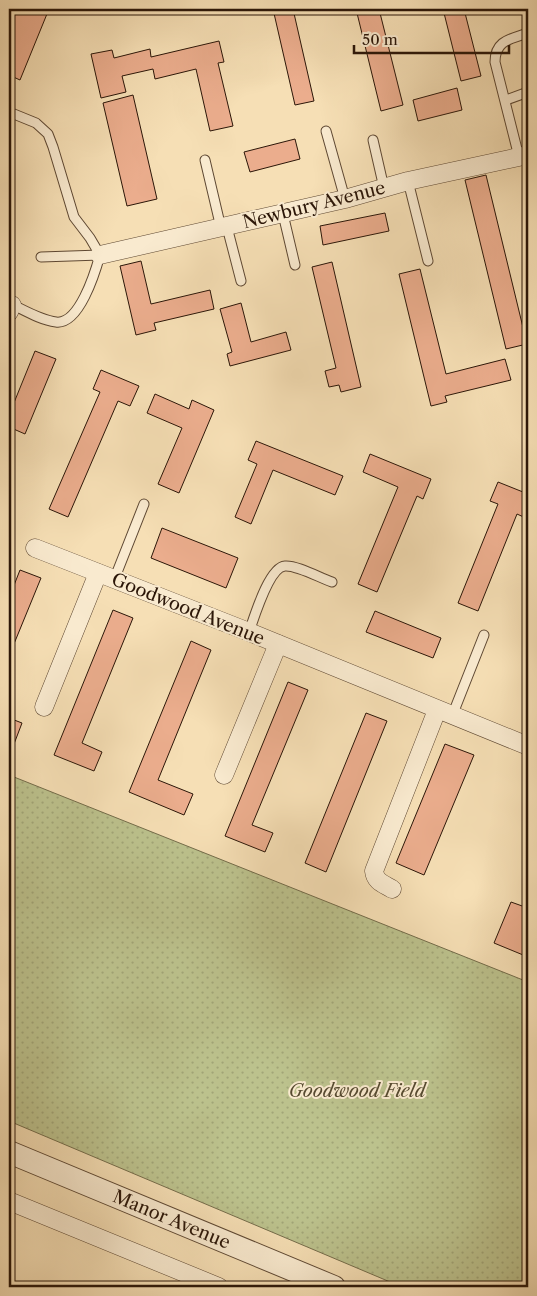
<svg xmlns="http://www.w3.org/2000/svg" width="537" height="1296" font-family="'Libre Caslon Text',serif">
	<style>
		.park { fill: url(#park-dots); stroke: #746c4a }
		.building { fill: #ebad8d; stroke: #2b1608 }
		.lines { fill: none; stroke-linecap: round; stroke-linejoin: round }
		.service-casing { stroke: #5e4833; stroke-width: 11 }
		.minor-casing { stroke: #5e4833; stroke-width: 19 }
		.tertiary-casing { stroke: #5e4833; stroke-width: 24 }
		.service { stroke: #f9eacf; stroke-width: 9 }
		.minor { stroke: #f9eacf; stroke-width: 18 }
		.tertiary { stroke: #f9eacf; stroke-width: 22 }
		.labels { text-anchor: middle; dominant-baseline: central; stroke-width: 4; stroke-linejoin: round; paint-order: stroke }
		.street-label { font-size: 18px; fill: #2b1608; stroke: #f9eacf }
		.park-label { font-size: 18px; font-style: italic; fill: #564a30; stroke: #f9eacf }
	</style>
	<defs>
		<pattern id="park-dots" width="8" height="8" patternUnits="userSpaceOnUse" patternTransform="scale(1.25)"><rect width="8" height="8" fill="#bcc28d"/><path d="M2 2h.1M6 6h.1" fill="none" stroke="#a2a678" stroke-width="1.8" stroke-linecap="round"/></pattern>
	</defs>
	<rect width="100%" height="100%" fill="#f6dfb5"/>
	<filter id="stains"><feTurbulence type="fractalNoise" baseFrequency=".004" numOctaves="4"/><feColorMatrix values="0 0 0 0 .2 0 0 0 0 .09 0 0 0 0 .02 0 0 0 .5 -.17"/></filter>
	<radialGradient id="worn" r=".72"><stop offset=".6" stop-color="#630" stop-opacity="0"/><stop offset="1" stop-color="#630" stop-opacity=".3"/></radialGradient>
	<!-- park -->
	<polygon class="park" points="9,775 528,982 528,1287 402,1287 9,1121"/>
	<!-- building -->
	<g class="building">
		<polygon points="13,9 49,9 20,80 9,75 9,18"/>
		<polygon points="273,9 293,9 314,101 295,105"/>
		<polygon points="356,9 379,9 403,105 381,111"/>
		<polygon points="443,9 464,9 481,76 461,81"/>
		<polygon points="219,41 224,62 218,63 233,126 210,131 196,69 155,79 153,69 122,76 126,92 101,98 91,54 112,50 114,58 150,49 151,57"/>
		<polygon points="457,88 462,110 418,121 413,100"/>
		<polygon points="133,95 157,199 127,206 103,103"/>
		<polygon points="295,139 300,159 250,172 244,152"/>
		<polygon points="486,175 527,344 506,349 465,180"/>
		<polygon points="385,213 389,231 323,245 320,226"/>
		<polygon points="141,261 151,304 210,290 214,309 154,323 156,330 136,335 120,266"/>
		<polygon points="332,262 361,387 341,392 339,385 329,387 325,371 336,368 312,267"/>
		<polygon points="420,269 446,374 505,359 511,380 445,396 447,402 431,406 399,274"/>
		<polygon points="241,303 251,342 286,332 291,350 230,366 227,354 232,352 220,309"/>
		<polygon points="35,351 56,359 25,434 9,427 9,415"/>
		<polygon points="101,370 139,386 130,406 118,401 68,517 49,509 100,392 93,389"/>
		<polygon points="155,394 189,409 192,400 214,410 179,493 158,484 182,428 147,413"/>
		<polygon points="256,441 343,476 335,495 273,470 251,524 235,517 257,464 248,460"/>
		<polygon points="370,454 431,479 423,499 417,496 377,592 358,584 398,487 363,472"/>
		<polygon points="498,482 528,494 528,519 517,514 478,611 458,603 498,504 490,501"/>
		<polygon points="162,528 238,558 226,588 151,558"/>
		<polygon points="20,570 41,578 9,656 9,598"/>
		<polygon points="113,610 133,618 82,743 102,752 94,771 54,755"/>
		<polygon points="375,611 441,638 433,658 366,632"/>
		<polygon points="191,641 211,650 158,780 193,794 184,815 129,792"/>
		<polygon points="288,682 308,690 252,825 273,833 265,852 225,836"/>
		<polygon points="528,687 528,702 523,700"/>
		<polygon points="366,713 387,721 326,872 305,863"/>
		<polygon points="9,718 22,723 14,744 9,742"/>
		<polygon points="445,744 474,755 424,875 396,863"/>
		<polygon points="528,899 528,957 494,943 511,902 525,907"/>
	</g>
	<g class="lines">
		<!-- service casing -->
		<g class="service-casing">
			<g id="service">
				<polyline points="506,100 528,92"/>
				<path d="M9 112 36 123 48 134 53 147 74 217 90 238 100 255C95 273 79 325 56 322 40 320 24 310 9 303"/>
				<polyline points="326,131 345,199"/>
				<polyline points="373,140 384,188"/>
				<path d="M519 157 495 62C495 40 511 39 528 33"/>
				<polyline points="205,160 221,228"/>
				<polyline points="408,181 428,261"/>
				<polyline points="283,214 295,265"/>
				<polyline points="227,227 241,281"/>
				<polyline points="41,257 100,255"/>
				<polyline points="114,580 144,504"/>
				<path d="M249 632C254 618 269 567 285 566 297 565 320 578 332 582"/>
				<polyline points="452,716 484,635"/>
			</g>
		</g>
		<!-- minor casing -->
		<g class="minor-casing">
			<g id="minor">
				<polyline points="100,255 345,199 408,181 528,155"/>
				<polyline points="9,312 12,305"/>
				<polyline points="35,548 249,632 528,746"/>
				<polyline points="44,707 98,573"/>
				<polyline points="224,775 278,644"/>
				<path d="M392 889C384 884 375 882 374 871L437 710"/>
				<polyline points="9,1201 219,1287"/>
			</g>
		</g>
		<!-- tertiary casing -->
		<g class="tertiary-casing">
			<g id="tertiary">
				<path id="s1" d="M9 1152 334 1287"/>
			</g>
		</g>
		<!-- service -->
		<use href="#service" class="service"/>
		<!-- minor -->
		<use href="#minor" class="minor"/>
		<!-- tertiary -->
		<use href="#tertiary" class="tertiary"/>
	</g>
	<g class="labels">
		<!-- street labels -->
		<g class="street-label">
			<text transform="translate(314 205) rotate(-14)">Newbury Avenue</text>
			<text transform="translate(188 609) rotate(22)">Goodwood Avenue</text>
			<text stroke="none"><textPath href="#s1" startOffset="176">Manor Avenue</textPath></text>
		</g>
		<!-- park labels -->
		<g class="park-label">
			<text x="357" y="1091">Goodwood Field</text>
		</g>
	</g>
	<!-- margin -->
	<rect width="537" height="1296" fill="none" stroke="#f6dfb5" stroke-width="30"/>
	<rect x="10" y="10" width="517" height="1276" fill="none" stroke="#2b1608" stroke-width="2.5"/>
	<rect x="15" y="15" width="507" height="1266" fill="none" stroke="#2b1608"/>
	<!-- scale -->
	<path d="M354 45v8h155v-8" fill="none" stroke="#2b1608" stroke-width="2.5"/>
	<text x="362" y="45" font-size="15" fill="#2b1608" stroke="#f9eacf" stroke-width="4" paint-order="stroke">50 m</text>
	<rect width="100%" height="100%" filter="url(#stains)"/>
	<rect width="100%" height="100%" fill="url(#worn)"/>
</svg>
